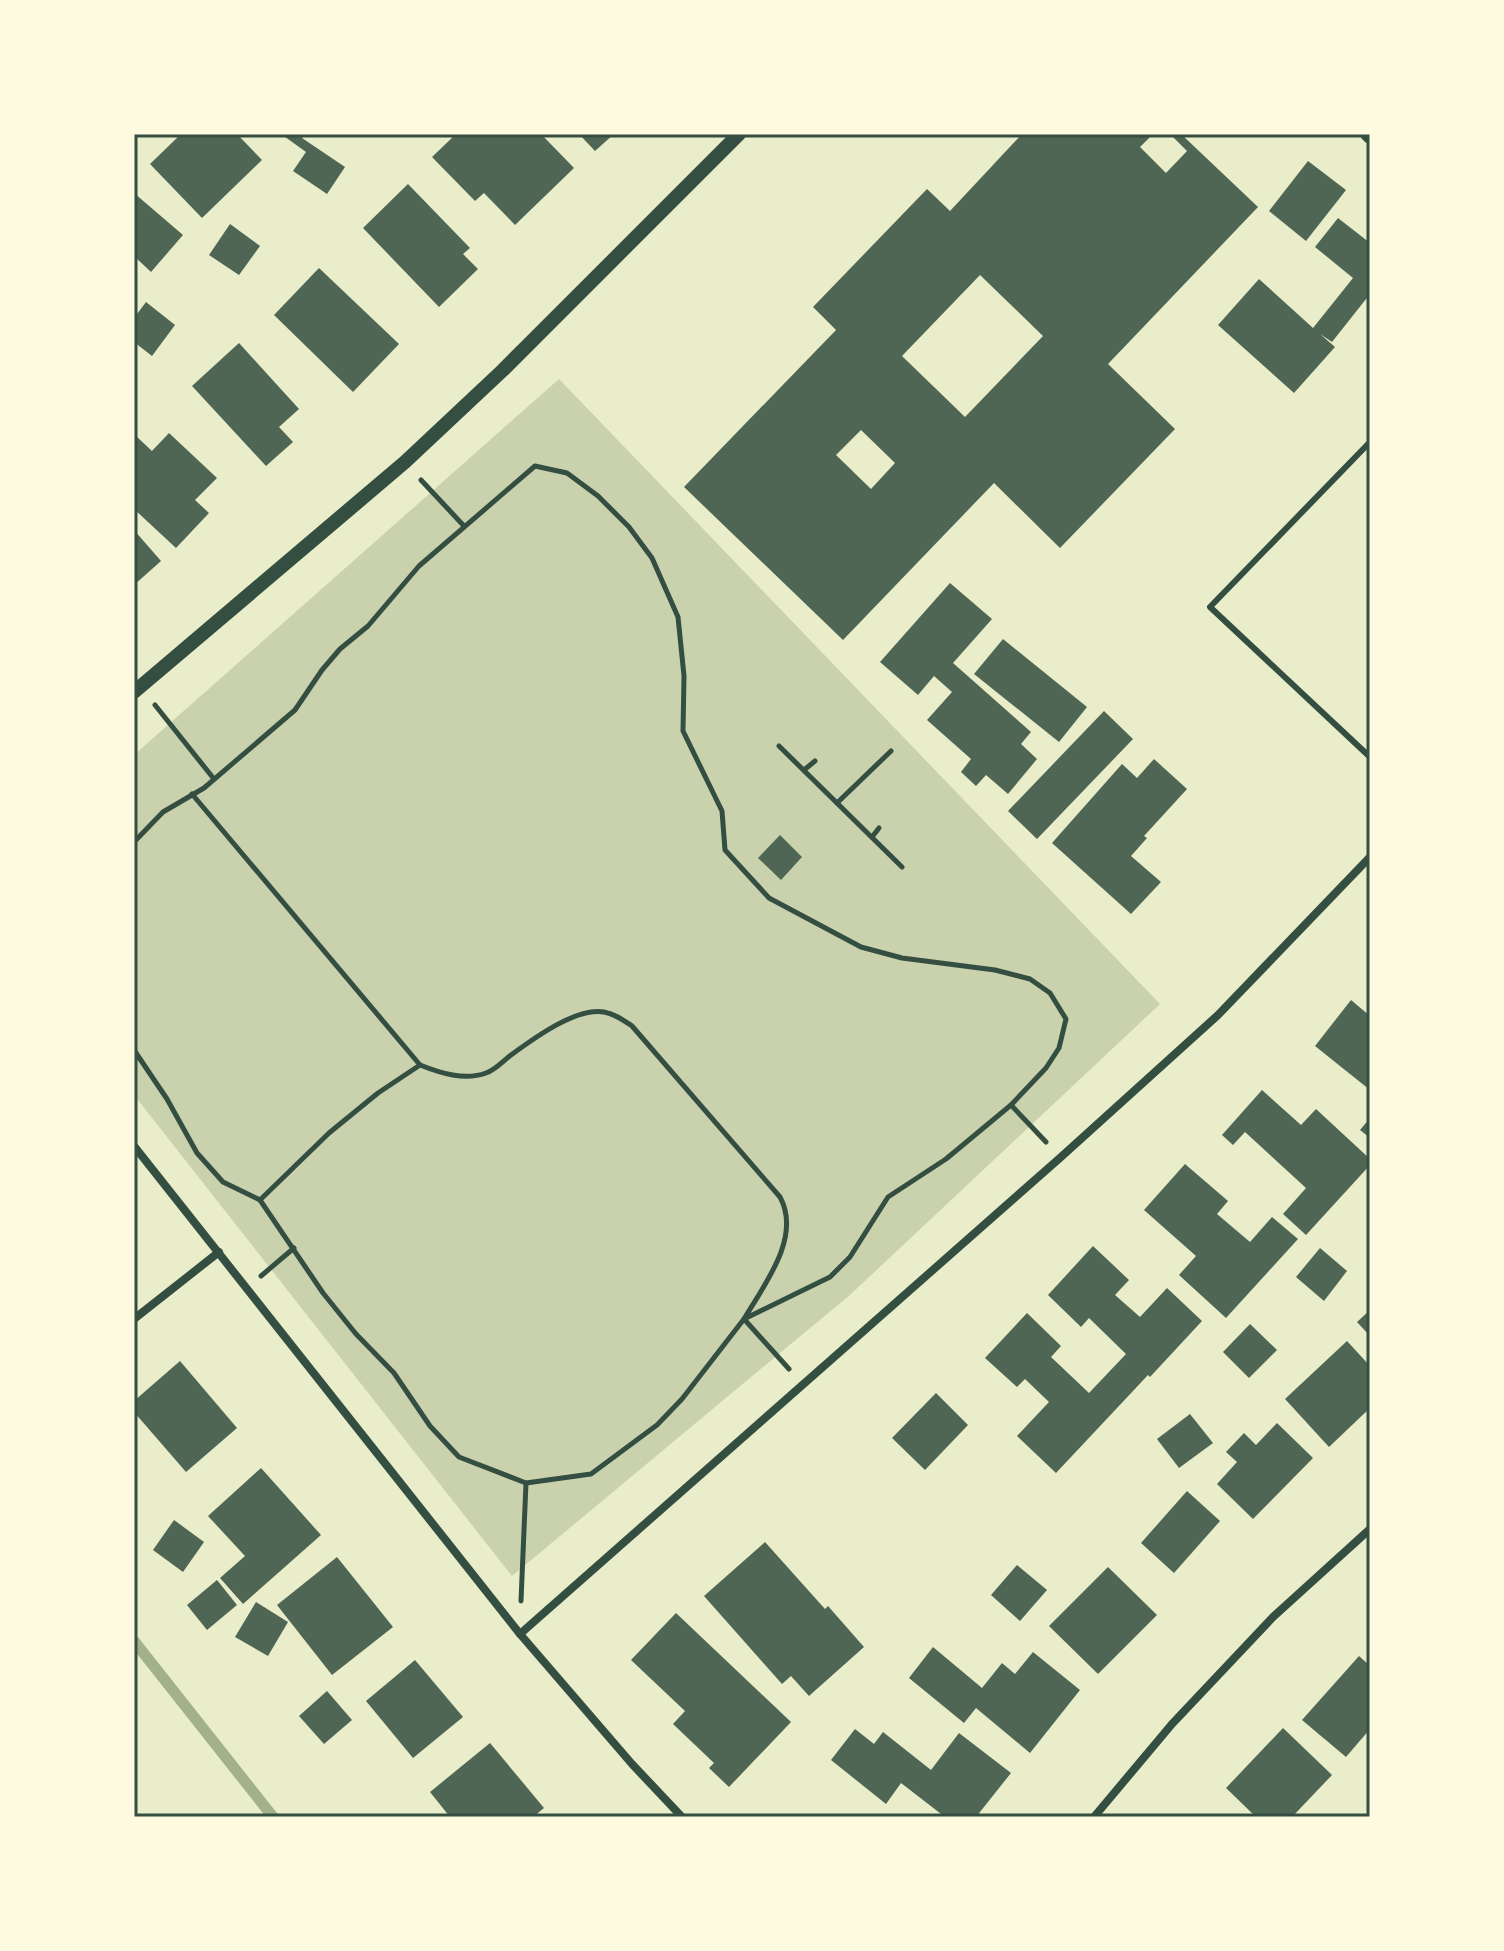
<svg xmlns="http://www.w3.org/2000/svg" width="1504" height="1951" font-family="'Nunito Sans',sans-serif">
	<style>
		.green { fill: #cad2ad }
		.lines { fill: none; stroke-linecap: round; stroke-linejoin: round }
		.stream { stroke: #a3b18a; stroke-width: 11 }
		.building { fill: #4f6655; fill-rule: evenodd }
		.path { stroke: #344e41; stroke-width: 5 }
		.service { stroke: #344e41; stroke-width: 6 }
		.minor { stroke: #344e41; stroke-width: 8 }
		.tertiary { stroke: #344e41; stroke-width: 14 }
		.neatline { fill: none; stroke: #344e41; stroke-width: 3 }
	</style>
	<rect width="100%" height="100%" fill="#e9edc9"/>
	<!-- green -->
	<polygon class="green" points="559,379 1160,1004 851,1294 512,1576 134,1095 134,755"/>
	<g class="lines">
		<!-- stream -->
		<polyline class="stream" points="134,1641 273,1817"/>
	</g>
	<!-- building -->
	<g class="building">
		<polygon points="181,134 237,134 262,160 202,218 150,164"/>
		<polygon points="281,134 305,134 302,138 345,167 327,194 293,171 306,152"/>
		<polygon points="456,134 541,134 574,168 515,225 484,193 475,201 432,157"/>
		<polygon points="579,134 614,134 595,151"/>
		<path d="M1022 134H1153L1140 147 1166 173 1187 151 1170 134H1181L1258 207 1108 364 1175 429 1060 548 994 483 843 640 684 487 836 330 813 307 927 189 950 211ZM980 275 1043 336 965 417 902 356ZM861 430 895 463 871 489 836 455Z"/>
		<polygon points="1308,161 1346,190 1306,241 1269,211"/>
		<polygon points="408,184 470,248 463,254 478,269 439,307 363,228"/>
		<polygon points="134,193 183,235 151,272 134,256"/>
		<polygon points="1338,218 1370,243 1370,294 1332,342 1320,334 1335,347 1294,393 1218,325 1259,279 1313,328 1353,278 1315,247"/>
		<polygon points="230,224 260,246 239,275 209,255"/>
		<polygon points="319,268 399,344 353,392 274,315"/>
		<polygon points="146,302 175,325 152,356 134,342 134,318"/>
		<polygon points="239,343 299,409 279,427 293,442 266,466 192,386"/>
		<polygon points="169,433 217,478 195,500 209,513 176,548 134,509 134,437 136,436 152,451"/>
		<polygon points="134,530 161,561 134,585"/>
		<polygon points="950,583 992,619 953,663 1031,732 1021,744 1037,759 1008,794 986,775 976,786 961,772 971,759 927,720 952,692 934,676 918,695 880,662"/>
		<polygon points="1003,639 1087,707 1059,742 974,674"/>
		<polygon points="1104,711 1133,739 1037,839 1008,811"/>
		<polygon points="1154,759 1187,789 1144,836 1147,838 1131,856 1161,882 1131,914 1052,843 1122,764 1137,778"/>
		<polygon points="780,835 802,857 781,880 758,858"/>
		<polygon points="1351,1000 1370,1016 1370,1090 1315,1046"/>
		<polygon points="1262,1090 1301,1125 1316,1109 1370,1159 1370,1165 1306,1235 1283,1214 1306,1188 1245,1132 1233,1145 1222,1135"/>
		<polygon points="1370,1118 1370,1138 1360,1130"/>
		<polygon points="1185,1164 1228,1201 1217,1214 1250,1242 1272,1217 1298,1239 1226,1318 1179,1275 1196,1256 1144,1210"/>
		<polygon points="1093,1246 1129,1280 1115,1295 1140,1317 1167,1288 1202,1321 1150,1377 1148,1375 1056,1473 1017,1436 1049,1402 1025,1379 1017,1387 985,1358 1027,1313 1061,1346 1051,1357 1089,1393 1126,1354 1089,1318 1081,1327 1048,1295"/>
		<polygon points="1320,1248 1347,1271 1324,1301 1296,1277"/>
		<polygon points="1370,1310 1370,1336 1357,1322"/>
		<polygon points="1250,1324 1277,1350 1249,1378 1223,1352"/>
		<polygon points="1347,1341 1370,1366 1370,1408 1329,1447 1285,1399"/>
		<polygon points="180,1361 237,1428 186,1472 134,1412 134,1401"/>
		<polygon points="936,1393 968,1425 925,1470 892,1438"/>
		<polygon points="1190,1414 1213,1443 1179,1468 1157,1439"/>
		<polygon points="1277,1423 1313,1458 1253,1519 1217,1484 1237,1462 1226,1452 1244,1433 1256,1445"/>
		<polygon points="261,1468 321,1535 243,1604 220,1578 245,1556 208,1516"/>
		<polygon points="1187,1491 1220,1521 1174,1573 1141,1543"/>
		<polygon points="174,1520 204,1542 183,1572 153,1550"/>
		<polygon points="765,1542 825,1609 828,1606 864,1647 809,1696 791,1676 782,1684 704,1596"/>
		<polygon points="337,1557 393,1627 332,1675 277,1605"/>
		<polygon points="1017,1565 1047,1590 1020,1621 991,1595"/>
		<polygon points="1108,1567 1157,1615 1098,1674 1049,1626"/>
		<polygon points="217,1580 237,1605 207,1630 187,1605"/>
		<polygon points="256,1602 288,1622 268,1656 235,1637"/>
		<polygon points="676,1613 791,1722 729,1787 709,1768 714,1763 673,1724 685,1711 631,1660"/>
		<polygon points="933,1647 982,1688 1002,1663 1015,1674 1033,1652 1080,1690 1030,1753 976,1708 964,1723 909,1678"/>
		<polygon points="1359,1656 1370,1666 1370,1729 1346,1757 1302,1720"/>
		<polygon points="415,1660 463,1717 413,1758 366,1701"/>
		<polygon points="327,1691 352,1720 324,1744 299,1716"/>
		<polygon points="1283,1728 1332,1775 1292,1817 1256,1817 1226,1788"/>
		<polygon points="855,1729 874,1744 883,1732 931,1770 959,1733 1011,1773 976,1817 945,1817 901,1783 886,1804 831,1760"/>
		<polygon points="490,1743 544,1808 533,1817 450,1817 430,1792"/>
	</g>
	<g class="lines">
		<!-- path -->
		<g class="path">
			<polyline points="421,480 464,526"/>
			<polyline points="155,705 214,779"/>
			<polyline points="779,746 902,867"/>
			<polyline points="804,770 815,761"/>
			<path d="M192 794 420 1065C440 1073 465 1081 486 1073 495 1070 503 1061 511 1055 533 1039 576 1007 604 1012 615 1014 623 1020 632 1026L780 1197C802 1237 764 1285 744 1319L789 1369"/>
			<polyline points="837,803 891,751"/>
			<polyline points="872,837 879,828"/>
			<polyline points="134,842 163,812 204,788 295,710 322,670 340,649 368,626 419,566 535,466 567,473 598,496 629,527 652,558 678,617 684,676 683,731 722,811 725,850 769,898 861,947 902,958 995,970 1030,979 1050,993 1066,1019 1059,1048 1046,1068 1011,1105 946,1159 888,1197 850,1257 830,1277 744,1319 682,1399 657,1425 591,1474 526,1483 459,1457 430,1426 394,1373 356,1334 323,1293 260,1200 223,1182 197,1153 167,1099 134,1050"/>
			<polyline points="1011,1105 1046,1142"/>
			<polyline points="260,1200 329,1133 378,1093 420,1065"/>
			<polyline points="261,1276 294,1248"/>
			<polyline points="521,1601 526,1483"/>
		</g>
		<!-- service -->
		<polyline class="service" points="1370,442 1210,607 1370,757"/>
		<!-- minor -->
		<g class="minor">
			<polyline points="134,1146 520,1634 632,1764 682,1817"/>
			<polyline points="134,1319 219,1252"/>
			<polyline points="520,1634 1061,1157 1218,1015 1370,857"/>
			<polyline points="1094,1817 1172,1724 1273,1617 1370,1529"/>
		</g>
		<!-- tertiary -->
		<g class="tertiary">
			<polyline points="1367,134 1370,137"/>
			<polyline points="134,692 405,462 503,370 739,134"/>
		</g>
	</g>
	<!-- border -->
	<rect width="1504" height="1951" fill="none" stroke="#fefae0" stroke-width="272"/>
	<rect x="136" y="136" width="1232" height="1679" class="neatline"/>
</svg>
